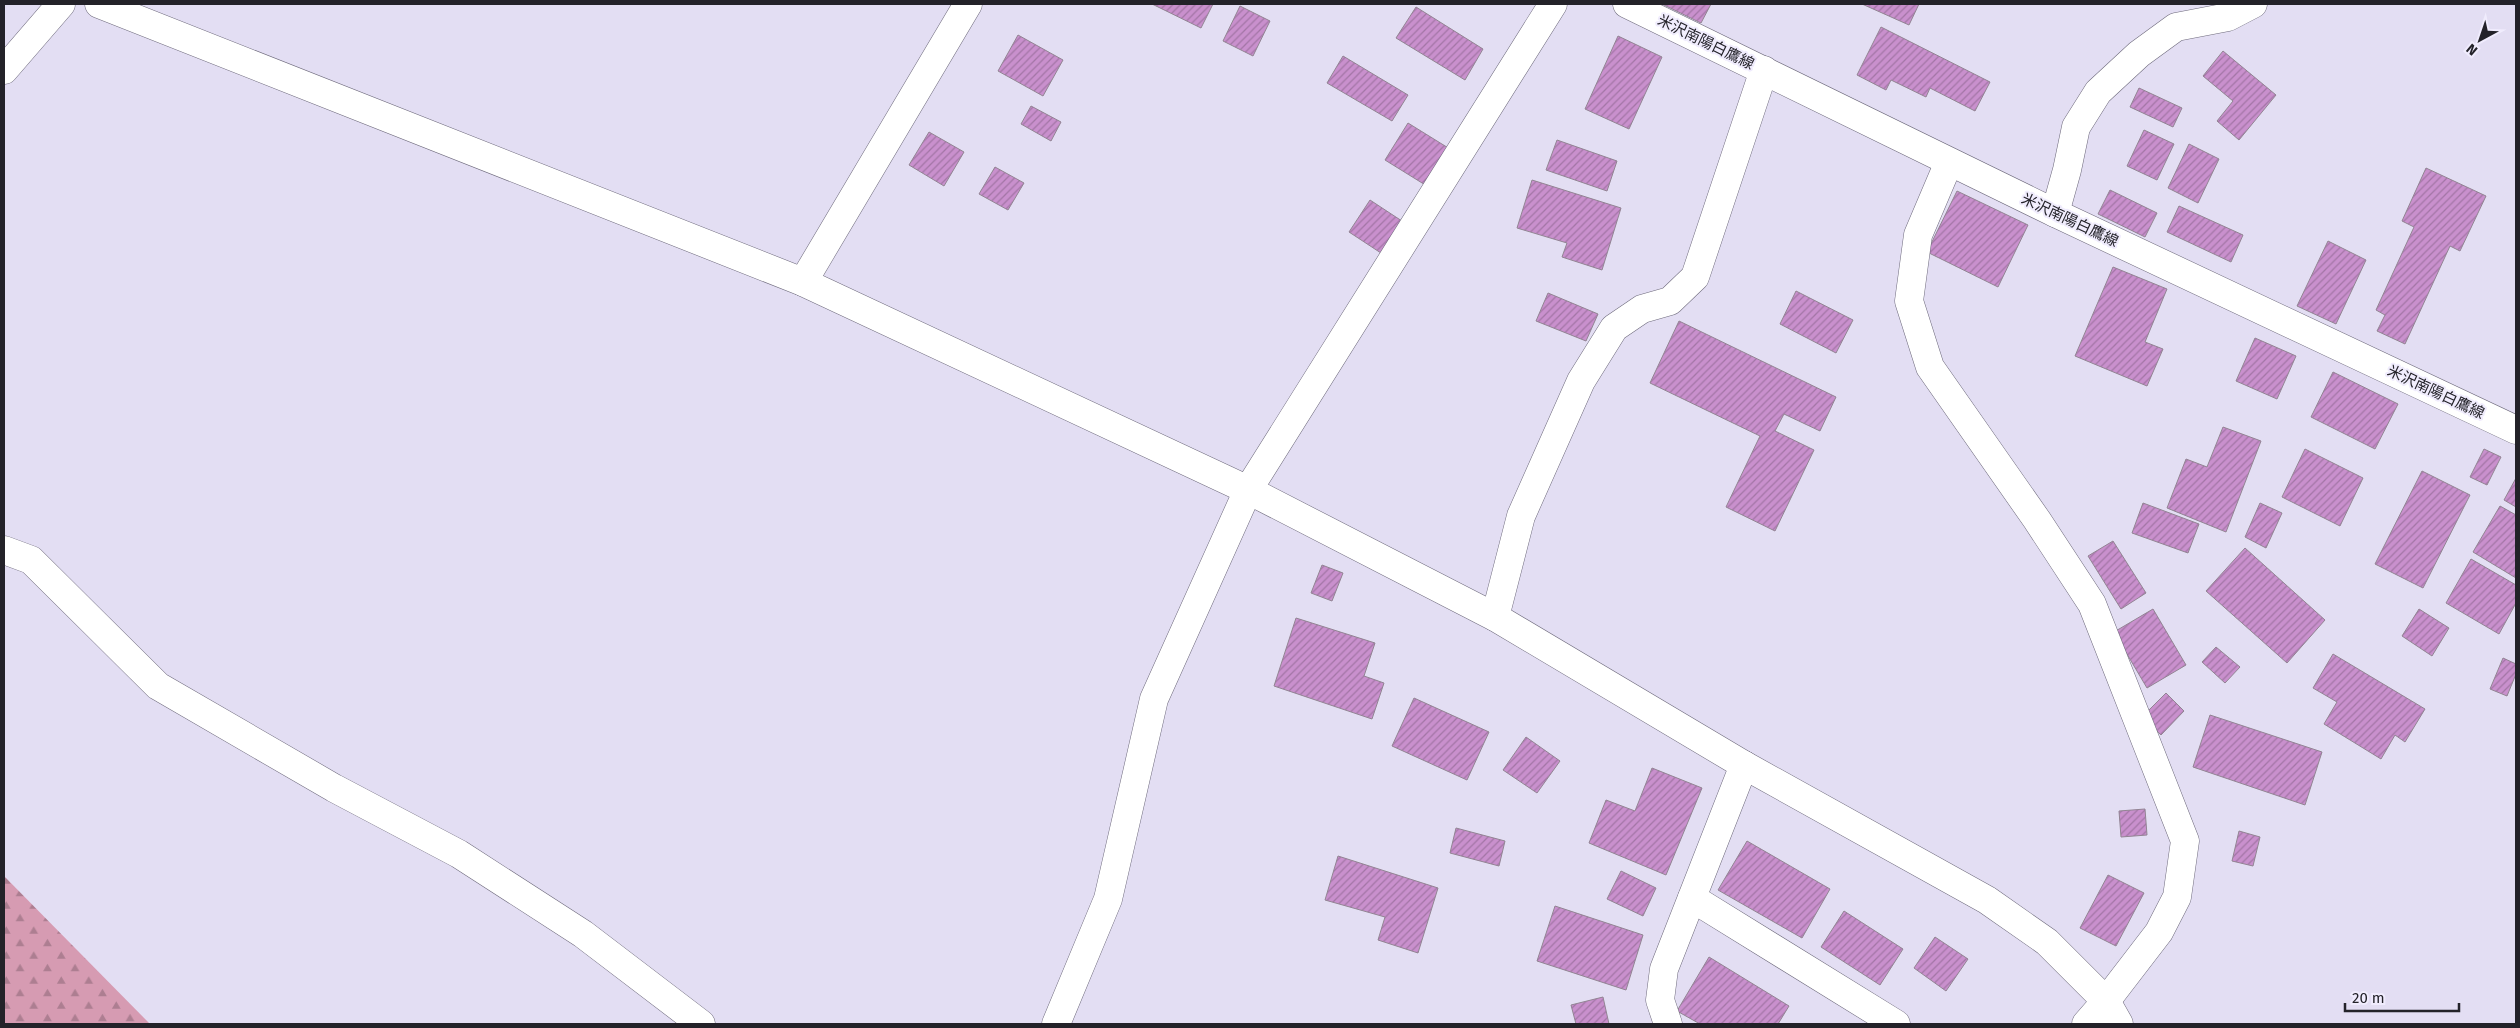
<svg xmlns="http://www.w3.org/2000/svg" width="2520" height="1028" font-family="'Fira Sans','Noto Sans JP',sans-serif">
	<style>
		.forest { fill: url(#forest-firs) }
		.building { fill: url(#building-hatch); stroke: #928493 }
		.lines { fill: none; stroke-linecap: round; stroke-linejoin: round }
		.minor-casing { stroke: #6e6a7c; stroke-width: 29 }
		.major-casing { stroke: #6e6a7c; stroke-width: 29 }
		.minor { stroke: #fff; stroke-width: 28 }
		.major { stroke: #fff; stroke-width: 28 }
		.labels { text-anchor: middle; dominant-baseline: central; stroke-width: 4; stroke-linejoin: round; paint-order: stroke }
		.street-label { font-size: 15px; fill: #232229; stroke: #f0ecfd }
	</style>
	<defs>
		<pattern id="forest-firs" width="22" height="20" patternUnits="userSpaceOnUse" patternTransform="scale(1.25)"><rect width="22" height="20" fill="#d69bb2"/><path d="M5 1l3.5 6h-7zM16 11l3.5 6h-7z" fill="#ad7e91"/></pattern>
		<pattern id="building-hatch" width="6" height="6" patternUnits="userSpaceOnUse" patternTransform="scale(1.25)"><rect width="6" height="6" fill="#c990cd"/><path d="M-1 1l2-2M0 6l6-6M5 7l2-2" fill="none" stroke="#a375a6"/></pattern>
	</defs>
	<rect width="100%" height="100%" fill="#e3def3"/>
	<!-- forest -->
	<polygon class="forest" points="4,876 150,1024 4,1024"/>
	<!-- building -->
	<g class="building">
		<polygon points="1152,4 1213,4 1201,28"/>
		<polygon points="1662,4 1711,4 1701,23"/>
		<polygon points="1862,4 1919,4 1909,25"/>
		<polygon points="1240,6 1270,21 1253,56 1223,41"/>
		<polygon points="1416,7 1483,49 1465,80 1396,38"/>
		<polygon points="1881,27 1990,82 1975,111 1930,88 1926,97 1891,80 1886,90 1857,75"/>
		<polygon points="1018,35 1063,60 1043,96 998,71"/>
		<polygon points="1618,36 1662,57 1629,129 1585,109"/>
		<polygon points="2223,51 2276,95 2239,140 2217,121 2233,101 2203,76"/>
		<polygon points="1343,56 1408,95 1392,121 1327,83"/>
		<polygon points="2139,88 2182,108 2173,127 2130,107"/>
		<polygon points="1031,106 1061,122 1051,141 1021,124"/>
		<polygon points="1408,123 1458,154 1435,191 1385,160"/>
		<polygon points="2144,130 2174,144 2157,180 2127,166"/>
		<polygon points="929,132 964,152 944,186 909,165"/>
		<polygon points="1557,140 1617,161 1607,191 1546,170"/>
		<polygon points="2189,144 2219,159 2198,203 2168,188"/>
		<polygon points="995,167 1024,183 1008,210 979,194"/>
		<polygon points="2426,168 2486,196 2460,251 2450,246 2405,344 2377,331 2385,315 2376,310 2414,227 2402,221"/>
		<polygon points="1532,180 1621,208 1602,270 1562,257 1567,243 1517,228"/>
		<polygon points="2110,190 2157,213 2145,237 2098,214"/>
		<polygon points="1957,191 2028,225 1998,287 1927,252"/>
		<polygon points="1370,200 1408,225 1387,257 1349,232"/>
		<polygon points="2179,206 2243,235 2231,262 2167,232"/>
		<polygon points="2328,241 2366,260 2336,324 2297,306"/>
		<polygon points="2113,267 2167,289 2145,342 2163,349 2147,386 2075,356"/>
		<polygon points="1796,291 1853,320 1836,353 1780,324"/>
		<polygon points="1548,293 1598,314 1586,341 1536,321"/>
		<polygon points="1679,321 1836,397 1820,431 1784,414 1775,431 1814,450 1775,531 1726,507 1760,436 1650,383"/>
		<polygon points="2255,338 2296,356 2277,399 2236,381"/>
		<polygon points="2333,372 2398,404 2375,449 2311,417"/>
		<polygon points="2223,427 2261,441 2226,532 2167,508 2186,459 2207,467"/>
		<polygon points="2305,449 2363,478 2340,526 2282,497"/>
		<polygon points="2484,449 2501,457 2487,485 2470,477"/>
		<polygon points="2422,471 2470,495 2423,588 2375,564"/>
		<polygon points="2516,478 2516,507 2504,500"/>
		<polygon points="2143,503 2199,524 2188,553 2132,533"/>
		<polygon points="2260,503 2282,513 2266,548 2245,537"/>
		<polygon points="2500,506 2516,515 2516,578 2473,552"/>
		<polygon points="2113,541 2146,593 2121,609 2088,556"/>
		<polygon points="2245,548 2325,620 2287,663 2206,591"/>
		<polygon points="2471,559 2516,585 2516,603 2499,634 2446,603"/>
		<polygon points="1322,565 1343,573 1332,601 1311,593"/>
		<polygon points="2153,609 2186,665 2147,688 2114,632"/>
		<polygon points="2419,609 2449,628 2432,656 2402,636"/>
		<polygon points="1296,618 1375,643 1364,676 1384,683 1372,719 1274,686"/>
		<polygon points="2216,647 2240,667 2225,683 2202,662"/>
		<polygon points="2333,654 2425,709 2405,742 2395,735 2381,759 2324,724 2337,702 2313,688"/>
		<polygon points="2503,658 2516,664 2516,674 2507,696 2490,689"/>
		<polygon points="2166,693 2184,711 2161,735 2142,717"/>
		<polygon points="1414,698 1489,732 1467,780 1392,746"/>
		<polygon points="2210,715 2322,752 2305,805 2193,767"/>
		<polygon points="1526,737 1560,761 1537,793 1503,770"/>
		<polygon points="1652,768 1702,788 1666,875 1589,843 1606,800 1635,811"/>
		<polygon points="2145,809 2147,835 2121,837 2119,811"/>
		<polygon points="1456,828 1505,841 1499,866 1450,853"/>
		<polygon points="2239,831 2260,837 2253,866 2232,861"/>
		<polygon points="1747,841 1830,889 1802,938 1718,890"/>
		<polygon points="1338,856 1438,888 1418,953 1378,940 1385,917 1325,900"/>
		<polygon points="1621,871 1656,888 1643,916 1607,899"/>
		<polygon points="2108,875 2144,893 2116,946 2080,928"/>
		<polygon points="1555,906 1643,935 1626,990 1537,961"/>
		<polygon points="1844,911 1903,949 1880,985 1821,947"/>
		<polygon points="1935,937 1968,959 1946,991 1914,968"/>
		<polygon points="1709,957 1789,1006 1778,1024 1700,1024 1677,1011"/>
		<polygon points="1603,997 1609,1024 1576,1024 1571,1005"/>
	</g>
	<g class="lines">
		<!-- minor casing -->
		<g class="minor-casing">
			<g id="minor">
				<polyline points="99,4 803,282 1248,490 1495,617 1744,765 1987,900 2047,942 2106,1001 2119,1024"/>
				<polyline points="4,70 61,4"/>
				<polyline points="1949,162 1918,235 1909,301 1930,367 2037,520 2092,604 2185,841 2177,897 2159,932 2106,1001 2086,1024"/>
				<polyline points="2055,213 2067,170 2076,127 2098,92 2139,54 2176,27 2228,17 2253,4"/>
				<polyline points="803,282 968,4"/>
				<polyline points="4,550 31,560 158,686 334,788 459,854 583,934 701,1024"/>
				<polyline points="1495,617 1521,516 1581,381 1614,328 1642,309 1670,301 1695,277 1764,70"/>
				<polyline points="1692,898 1896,1024"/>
				<polyline points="1056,1024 1108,899 1154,699 1248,490 1553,4"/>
				<polyline points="1668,1024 1660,1000 1664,969 1744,765"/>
			</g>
		</g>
		<!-- major casing -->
		<g class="major-casing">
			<polyline id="major" points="1627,4 2055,213 2516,430"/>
		</g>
		<!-- minor -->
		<use href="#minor" class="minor"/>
		<!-- major -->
		<use href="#major" class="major"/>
	</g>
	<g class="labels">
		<!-- street labels -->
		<g class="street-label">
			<text transform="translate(1706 42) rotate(26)">米沢南陽白鷹線</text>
			<text transform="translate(2070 220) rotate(25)">米沢南陽白鷹線</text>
			<text transform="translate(2436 392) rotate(25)">米沢南陽白鷹線</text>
		</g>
	</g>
	<!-- border -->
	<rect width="2520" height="1028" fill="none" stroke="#232229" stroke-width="10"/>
	<!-- north arrow -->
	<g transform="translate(2480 40) rotate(220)" stroke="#f0ecfd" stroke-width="4" paint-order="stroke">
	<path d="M0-4L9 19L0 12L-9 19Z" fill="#232229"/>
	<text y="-8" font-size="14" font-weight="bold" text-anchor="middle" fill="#232229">N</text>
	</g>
	<!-- scale -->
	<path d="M2345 1003v8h114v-8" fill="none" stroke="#232229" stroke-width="2.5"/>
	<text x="2352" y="1003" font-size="15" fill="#232229" stroke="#f0ecfd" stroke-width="4" paint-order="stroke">20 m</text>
</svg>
